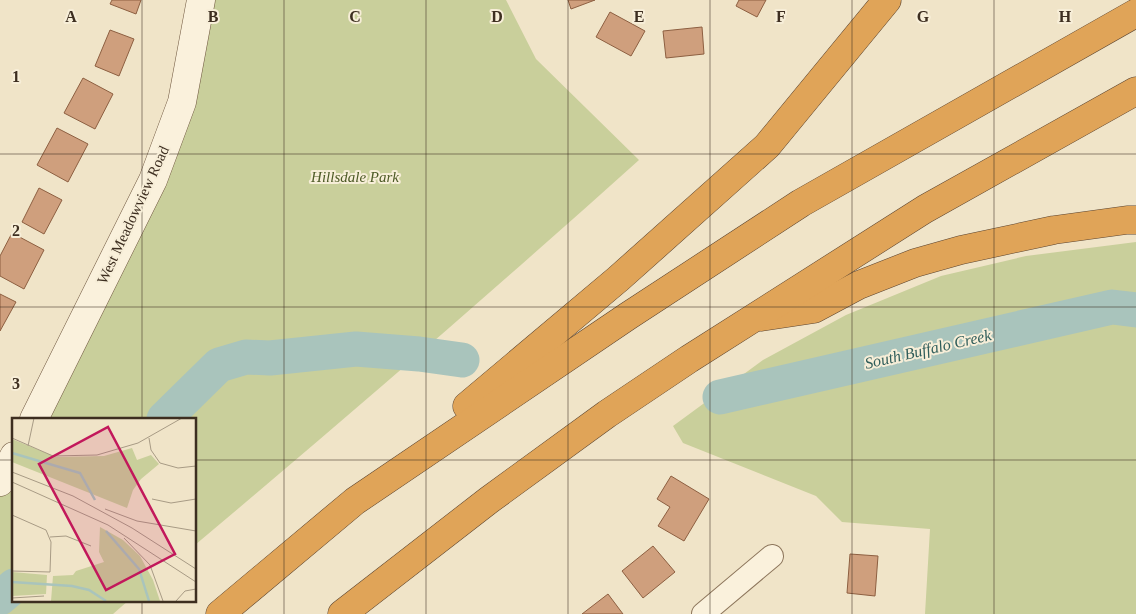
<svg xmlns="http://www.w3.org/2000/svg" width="1136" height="614" font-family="'Times New Roman',serif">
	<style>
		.green { fill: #c9cf9b }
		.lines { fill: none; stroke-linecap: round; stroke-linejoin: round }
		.river { stroke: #a9c4bc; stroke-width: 35 }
		.building { fill: #cf9f7d; stroke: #8d5f41 }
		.street-casing { stroke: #8d765c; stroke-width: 24 }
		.secondary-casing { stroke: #6f573f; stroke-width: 29 }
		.highway-casing { stroke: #5b4430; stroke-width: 29 }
		.street { stroke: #faf1dc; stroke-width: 22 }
		.secondary { stroke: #faf1dc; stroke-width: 28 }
		.highway { stroke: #e0a458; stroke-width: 28 }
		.grid { fill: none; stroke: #3d2e20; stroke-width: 1; stroke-opacity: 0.55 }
		.labels { text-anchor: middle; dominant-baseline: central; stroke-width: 4; stroke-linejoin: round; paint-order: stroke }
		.park-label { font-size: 15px; font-style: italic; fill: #4d5a26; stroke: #f7eed8 }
		.street-label { font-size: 15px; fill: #3d2e20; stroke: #f7eed8 }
		.water-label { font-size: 16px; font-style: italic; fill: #2f5d5a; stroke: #f7eed8 }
		.inset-river { fill: none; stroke: #a9c4bc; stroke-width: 2.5 }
		.inset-road { fill: none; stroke: #a89b85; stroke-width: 1 }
		.view { fill: #c2185b; fill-opacity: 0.15; stroke: #c2185b; stroke-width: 2.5 }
		.inset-edge { fill: none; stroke: #3d2e20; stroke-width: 2.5 }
		.grid-label { font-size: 16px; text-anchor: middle; font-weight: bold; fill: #3d2e20; stroke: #f7eed8; stroke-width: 4; stroke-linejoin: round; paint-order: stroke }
	</style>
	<rect width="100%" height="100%" fill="#f0e4c8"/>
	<!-- green -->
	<g class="green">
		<path d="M210 0H506L536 59 639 160C493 291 345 419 195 545V419H45Z"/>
		<polygon points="1136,242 1136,614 925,614 930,529 842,522 816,496 683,443 673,426 763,360 846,315 941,276 1026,256"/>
		<polygon points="14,477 14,600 129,600 113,614 0,614 0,496"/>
	</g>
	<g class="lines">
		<!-- river -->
		<g class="river">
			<polyline points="720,397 1112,307 1136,310"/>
			<polyline points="164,419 219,365 246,357 270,358 356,349 419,354 462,360"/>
			<polyline points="0,598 14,586"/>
		</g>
	</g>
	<!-- building -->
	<g class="building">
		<polygon points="112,0 141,0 136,14 110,4"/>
		<polygon points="568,0 595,0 571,9"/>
		<polygon points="739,0 766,0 757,17 736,6"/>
		<polygon points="610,12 645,31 631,56 596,37"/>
		<polygon points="702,27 704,54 666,58 663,31"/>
		<polygon points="110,30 134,39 119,76 95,66"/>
		<polygon points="83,78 113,94 95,129 64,113"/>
		<polygon points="57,128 88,144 68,182 37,165"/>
		<polygon points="39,188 62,200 44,234 22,222"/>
		<polygon points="12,233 44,250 24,289 0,276 0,256"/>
		<polygon points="0,294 16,302 0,331"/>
		<polygon points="671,476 709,499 684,541 658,526 670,507 657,499"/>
		<polygon points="653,546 675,572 643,598 622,571"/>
		<polygon points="850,554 878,556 875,596 847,593"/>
		<polygon points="608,594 623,614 582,614"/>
	</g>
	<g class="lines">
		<!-- street casing -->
		<g class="street-casing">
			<polyline id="street" points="703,614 772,556"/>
		</g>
		<!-- secondary casing -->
		<g class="secondary-casing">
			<g id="secondary">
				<polyline points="34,419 153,180 182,102 201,0"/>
				<polyline points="0,482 14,456"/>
			</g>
		</g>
		<!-- highway casing -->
		<g class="highway-casing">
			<g id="highway">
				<polyline points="761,317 814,309 859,285 915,263 961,250 1054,230 1127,220 1136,220"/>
				<polyline points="467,406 618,279 767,146 887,0"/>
				<polyline points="220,614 355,501 628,316 801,203 1136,13"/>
				<polyline points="342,614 489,500 607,414 689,359 925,209 1136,91"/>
			</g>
		</g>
		<!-- street -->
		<use href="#street" class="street"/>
		<!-- secondary -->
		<use href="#secondary" class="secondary"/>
		<!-- highway -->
		<use href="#highway" class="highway"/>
	</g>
	<!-- grid -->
	<path class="grid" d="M142 0V419M284 0V614M426 0V614M568 0V614M710 0V614M852 0V614M994 0V614M0 154H1136M0 307H1136M0 460H14M195 460H1136M142 600V614"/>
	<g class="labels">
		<!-- park labels -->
		<g class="park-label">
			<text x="355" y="177">Hillsdale Park</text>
		</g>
		<!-- street labels -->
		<g class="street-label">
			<text transform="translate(133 215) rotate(-65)">West Meadowview Road</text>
		</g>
		<!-- water labels -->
		<g class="water-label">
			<text transform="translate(928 349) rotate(-13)">South Buffalo Creek</text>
		</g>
	</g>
	<!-- overview -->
	<g transform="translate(12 418)">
		<rect width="184" height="184" fill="#f0e4c8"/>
		<path d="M0 21 44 39 92 38 120 30 125 42 139 37 147 46 129 61 121 72 115 90 0 44ZM88 109 111 122 128 138 141 162 148 183H39L41 158 61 157 64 153 92 144 87 134ZM0 154 35 157 34 176 0 178Z" fill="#c9cf9b"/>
		<path class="inset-river" d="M0 35 68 55 83 82M94 113 127 151 137 183M0 164 60 168 77 172 94 183"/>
		<path class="inset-road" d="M0 20 41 38 85 37 126 25 170 0M137 20 139 32 148 45 166 50 184 48M16 28 22 0M0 54 61 78 120 110 184 151M0 64 96 107 184 164M140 81 159 85 184 81M93 91 125 103 184 113M0 97 34 112 39 124 38 154 0 153M38 119 54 118 79 128M112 120 138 147 151 183M0 180 32 178M164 183 173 173 184 171"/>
		<path class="view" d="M96 9 163 136 94 172 27 46Z"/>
		<rect width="184" height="184" class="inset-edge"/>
	</g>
	<g class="grid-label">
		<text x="71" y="22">A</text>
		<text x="213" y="22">B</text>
		<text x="355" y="22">C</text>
		<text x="497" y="22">D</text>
		<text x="639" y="22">E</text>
		<text x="781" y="22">F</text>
		<text x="923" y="22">G</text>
		<text x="1065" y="22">H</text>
		<text x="16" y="82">1</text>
		<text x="16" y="236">2</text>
		<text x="16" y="389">3</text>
	</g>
</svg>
